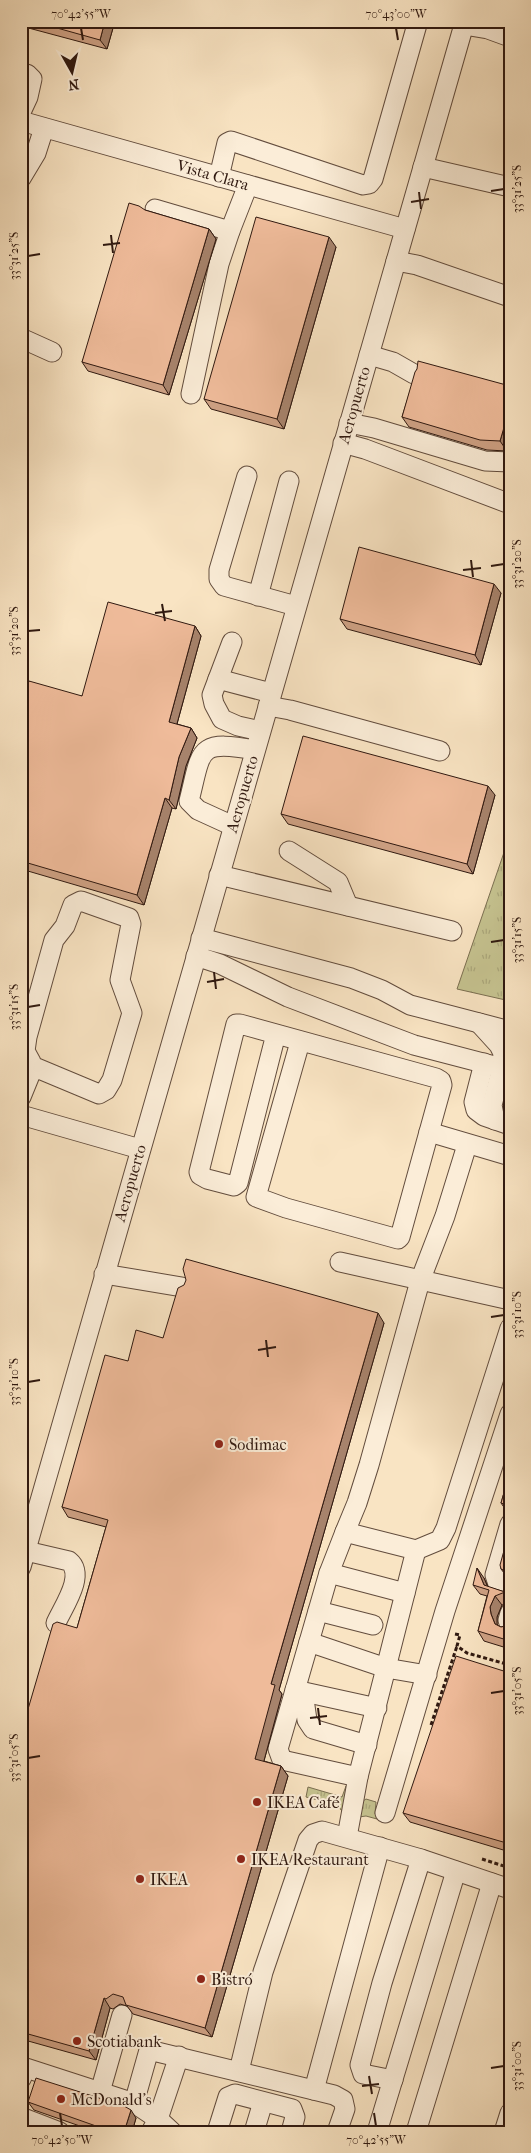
<svg xmlns="http://www.w3.org/2000/svg" width="531" height="2153" font-family="'IM FELL French Canon',serif">
	<style>
		.grass { fill: url(#grass-tufts); stroke: #7a6e50 }
		.lines { fill: none; stroke-linecap: round; stroke-linejoin: round }
		.minor-casing { stroke: #624c3d; stroke-width: 21 }
		.path { stroke: #301910; stroke-width: 3; stroke-dasharray: 4 2.5; stroke-linecap: butt }
		.minor { stroke: #fbedd8; stroke-width: 19 }
		.wall { fill: #cea184; stroke: #301910 }
		.shaded-wall { fill: #a7836c; stroke: #301910 }
		.building { fill: #efbb9a; stroke: #301910 }
		.ticks { fill: none; stroke: #301910; stroke-width: 2 }
		.poi-dot { fill: #8f2418; stroke: #fbedd8; stroke-width: 2 }
		.labels { text-anchor: middle; dominant-baseline: central; stroke-width: 4; stroke-linejoin: round; paint-order: stroke }
		.street-label { font-size: 16px; fill: #301910; stroke: #fbedd8 }
		.poi-label { font-size: 16px; fill: #301910; stroke: #fbedd8; text-anchor: start }
		.neatline { fill: none; stroke: #301910; stroke-width: 2 }
		.ticks-label { font-size: 12px; text-anchor: middle; fill: #301910 }
	</style>
	<defs>
		<pattern id="grass-tufts" width="24" height="20" patternUnits="userSpaceOnUse" patternTransform="scale(1.25)"><rect width="24" height="20" fill="#c5c28f"/><path d="M3 7l-1-3M5 7V3M7 7l1-3M15 17l-1-3M17 17v-4M19 17l1-3" fill="none" stroke="#aaa67a"/></pattern>
	</defs>
	<rect width="100%" height="100%" fill="#f9e4c3"/>
	<filter id="stains"><feTurbulence type="fractalNoise" baseFrequency=".004" numOctaves="4"/><feColorMatrix values="0 0 0 0 .2 0 0 0 0 .09 0 0 0 0 .02 0 0 0 .5 -.17"/></filter>
	<radialGradient id="worn" r=".72"><stop offset=".6" stop-color="#630" stop-opacity="0"/><stop offset="1" stop-color="#630" stop-opacity=".3"/></radialGradient>
	<!-- grass -->
	<g class="grass">
		<polygon points="510,835 510,1001 457,989"/>
		<polygon points="346,1786 349,1792 345,1812 341,1810 338,1805 306,1797 308,1787 342,1797"/>
		<polygon points="366,1799 376,1802 375,1814 389,1818 388,1822 366,1816 359,1817 363,1801"/>
	</g>
	<g class="lines">
		<!-- minor casing -->
		<g class="minor-casing">
			<g id="minor">
				<polyline points="464,25 488,29 510,37"/>
				<polyline points="21,73 27,74 32,79 28,97 21,112"/>
				<polyline points="21,121 405,229"/>
				<polyline points="423,167 510,187"/>
				<polyline points="219,177 227,143 231,141 363,185 369,184 373,179 418,21"/>
				<polyline points="21,178 36,153 44,128"/>
				<polyline points="155,209 230,231"/>
				<polyline points="396,261 417,265 510,297"/>
				<polyline points="21,338 52,352"/>
				<polyline points="369,355 393,362 414,374"/>
				<polyline points="191,394 219,264 230,231 248,185"/>
				<polyline points="349,423 374,428 485,461 510,462"/>
				<polyline points="343,443 365,449 510,504"/>
				<polyline points="247,476 219,570 219,579 224,586 296,606"/>
				<polyline points="258,596 289,481"/>
				<polyline points="232,642 212,695 214,704 222,719 238,726 260,731"/>
				<polyline points="218,679 271,693"/>
				<polyline points="268,706 290,710 440,751"/>
				<path d="M233 826 198 810 189 801C202 750 196 739 255 750"/>
				<polyline points="289,851 338,882 348,906"/>
				<polyline points="219,875 452,931"/>
				<polyline points="201,938 351,978 382,990 410,1005 510,1031"/>
				<polyline points="196,956 220,964 288,997 414,1045 510,1070"/>
				<polyline points="479,1023 499,1045 503,1053 502,1068 492,1105 495,1120"/>
				<path d="M276 1034 238 1183 234 1186 207 1179 200 1175 199 1172 236 1024H240C305 1042 370 1060 436 1078L441 1081 442 1085 400 1237 398 1239 286 1208 256 1197 300 1042"/>
				<polyline points="484,1063 474,1102 476,1110 484,1116 510,1125"/>
				<polyline points="21,1097 32,1070 31,1062 25,1051 27,1037 54,940 65,926 73,905 81,901 129,918 131,924 120,980 132,1013 112,1080 106,1090 99,1094 32,1066"/>
				<polyline points="21,1115 140,1149"/>
				<polyline points="429,1132 510,1156"/>
				<polyline points="340,1262 510,1300"/>
				<polyline points="104,1274 182,1287"/>
				<polyline points="510,1524 495,1575 499,1587 510,1591"/>
				<polyline points="345,1532 329,1573 278,1749 282,1760 358,1777"/>
				<polyline points="416,1550 440,1540 446,1528 510,1328"/>
				<path d="M26 1551 69 1561C86 1575 63 1607 56 1623"/>
				<polyline points="21,1567 465,21"/>
				<polyline points="329,1573 405,1593"/>
				<polyline points="318,1611 373,1625"/>
				<polyline points="510,1613 508,1620 510,1626"/>
				<polyline points="309,1642 386,1668 416,1550 345,1532 357,1503 369,1465 420,1281 445,1216 467,1145"/>
				<polyline points="295,1690 377,1708"/>
				<polyline points="303,1692 307,1720 313,1729 367,1745"/>
				<polyline points="385,1813 445,1611 510,1414"/>
				<polyline points="347,1837 358,1777 386,1668 427,1675"/>
				<polyline points="239,2071 263,1972 308,1840 313,1834 322,1831 421,1859 510,1889"/>
				<polyline points="21,2079 26,2068 134,2103 158,2119 172,2132"/>
				<polyline points="393,2080 363,2074 360,2065 382,1983 421,1859"/>
				<polyline points="314,2090 380,1847"/>
				<polyline points="100,2092 122,2015"/>
				<polyline points="134,2103 149,2050 334,2095 343,2100 345,2109 337,2132"/>
				<polyline points="21,2117 60,2132"/>
				<polyline points="151,2132 158,2119 179,2056"/>
				<polyline points="217,2132 228,2097 235,2094 292,2109 295,2117 291,2132"/>
				<polyline points="254,2132 263,2102"/>
				<polyline points="377,2132 456,1871"/>
				<polyline points="416,2132 492,1883"/>
				<polyline points="504,2132 510,2113"/>
			</g>
		</g>
		<!-- path -->
		<g class="path">
			<polyline points="455,1634 460,1635 457,1646 467,1653 510,1665"/>
			<polyline points="431,1725 457,1646"/>
			<polyline points="482,1859 510,1868"/>
		</g>
		<!-- minor -->
		<use href="#minor" class="minor"/>
	</g>
	<!-- wall -->
	<g class="wall">
		<polygon points="21,21 115,21 107,49 21,26"/>
		<polygon points="145,210 209,229 216,239 169,395 88,371 82,362"/>
		<polygon points="336,247 284,429 211,409 204,399"/>
		<polygon points="417,369 510,386 507,451 487,450 409,427 402,417"/>
		<polygon points="501,593 481,665 347,629 340,619"/>
		<polygon points="195,626 201,636 177,724 191,728 197,738 186,766 176,809 172,808 144,905 21,869 21,700 82,696"/>
		<polygon points="495,795 473,874 288,824 281,814"/>
		<polygon points="384,1323 279,1690 282,1694 264,1761 281,1766 288,1776 212,2037 133,2014 127,2006 120,2004 113,2009 110,2008 96,2060 21,2039 21,1733 77,1628 106,1527 68,1517 62,1507 128,1361 163,1338"/>
		<polygon points="510,1472 510,1514 508,1513 501,1503"/>
		<polygon points="510,1529 510,1579 508,1578 501,1569"/>
		<polygon points="484,1578 488,1587 505,1592 510,1600 510,1603 502,1605 497,1617 497,1624 498,1626 501,1627 510,1625 510,1649 484,1641 478,1631 487,1596 480,1594 473,1585"/>
		<polygon points="510,1589 510,1600 505,1592"/>
		<polygon points="510,1673 510,1852 410,1822 403,1813"/>
		<polygon points="28,2102 136,2118 132,2132 97,2132 34,2110"/>
	</g>
	<!-- shaded-wall -->
	<g class="shaded-wall">
		<polygon points="105,21 115,21 107,49 100,40"/>
		<polygon points="209,229 216,239 169,395 163,385"/>
		<polygon points="329,237 336,247 284,429 277,419"/>
		<polygon points="510,407 510,441 507,451 500,441"/>
		<polygon points="494,584 501,593 481,665 475,655"/>
		<polygon points="195,626 201,636 175,731 169,722"/>
		<polygon points="191,728 197,738 186,766 176,809 169,800 179,757"/>
		<polygon points="488,786 495,795 473,874 467,864"/>
		<polygon points="165,798 172,808 144,905 137,895"/>
		<polygon points="378,1313 384,1323 279,1690 282,1694 262,1768 255,1759 271,1684"/>
		<polygon points="477,1568 484,1578 489,1590 484,1585"/>
		<polygon points="495,1596 502,1605 497,1617 497,1624 502,1634 495,1624 491,1614 490,1607"/>
		<polygon points="281,1766 288,1776 212,2037 205,2028"/>
		<polygon points="104,1998 110,2008 96,2060 89,2051"/>
		<polygon points="131,2110 136,2118 132,2132 124,2132"/>
	</g>
	<!-- building -->
	<g class="building">
		<polygon points="32,21 105,21 100,40"/>
		<polygon points="129,203 139,206 145,210 209,229 163,385 82,362"/>
		<polygon points="256,217 329,237 277,419 204,399"/>
		<polygon points="418,361 510,386 510,407 500,441 480,440 402,417 415,372 417,369"/>
		<polygon points="359,547 494,584 475,655 340,619"/>
		<polygon points="108,602 195,626 169,722 191,728 179,757 169,800 165,798 137,895 21,861 21,700 23,700 29,681 82,696"/>
		<polygon points="303,736 488,786 467,864 281,814"/>
		<polygon points="186,1259 378,1313 271,1684 275,1685 255,1759 281,1766 205,2028 126,2005 123,1997 113,1994 106,1999 104,1998 89,2051 21,2032 21,1733 53,1624 57,1622 77,1628 108,1520 62,1507 105,1355 128,1361 136,1330 163,1338 178,1288 184,1285 186,1280 183,1269"/>
		<polygon points="510,1472 510,1506 501,1503"/>
		<polygon points="510,1529 510,1573 501,1569 500,1565"/>
		<polygon points="477,1568 484,1585 505,1592 495,1596 490,1607 491,1614 495,1624 501,1627 510,1625 510,1641 478,1631 489,1590 473,1585"/>
		<polygon points="510,1589 510,1595 505,1592"/>
		<polygon points="456,1656 510,1673 510,1844 403,1813"/>
		<polygon points="36,2078 124,2106 131,2110 124,2132 113,2132 28,2102"/>
	</g>
	<!-- ticks -->
	<path class="ticks" d="M81 28 83 40M396 28 398 40M491 191 504 189M419 192 421 209M411 202 429 199M111 235 113 253M103 245 120 243M28 256 40 254M471 560 473 577M491 566 504 564M463 570 481 568M162 604 165 621M155 613 172 611M28 631 40 630M491 942 504 940M214 972 216 989M207 982 224 979M28 1007 40 1005M491 1317 504 1315M266 1340 268 1357M258 1350 276 1347M28 1382 40 1380M491 1693 504 1691M318 1708 320 1725M310 1718 327 1716M28 1758 40 1756M491 2068 504 2066M369 2076 372 2094M362 2086 379 2084M60 2113 62 2126M374 2113 376 2126"/>
	<!-- markers -->
	<g class="poi-dot">
		<circle cx="219" cy="1444" r="5"/>
		<circle cx="257" cy="1802" r="5"/>
		<circle cx="241" cy="1859" r="5"/>
		<circle cx="140" cy="1879" r="5"/>
		<circle cx="201" cy="1979" r="5"/>
		<circle cx="77" cy="2041" r="5"/>
		<circle cx="61" cy="2099" r="5"/>
	</g>
	<g class="labels">
		<!-- street labels -->
		<g class="street-label">
			<text transform="translate(213 175) rotate(16)">Vista Clara</text>
			<text transform="translate(354 405) rotate(-74)">Aeropuerto</text>
			<text transform="translate(242 794) rotate(-74)">Aeropuerto</text>
			<text transform="translate(130 1183) rotate(-74)">Aeropuerto</text>
		</g>
		<!-- poi labels -->
		<g class="poi-label">
			<text x="229" y="1444">Sodimac</text>
			<text x="267" y="1802">IKEA Café</text>
			<text x="251" y="1859">IKEA Restaurant</text>
			<text x="150" y="1879">IKEA</text>
			<text x="211" y="1979">Bistró</text>
			<text x="87" y="2041">Scotiabank</text>
			<text x="71" y="2099">McDonald's</text>
		</g>
	</g>
	<!-- margin -->
	<rect width="531" height="2153" fill="none" stroke="#f9e4c3" stroke-width="55"/>
	<!-- north arrow -->
	<g transform="translate(72 72) rotate(172)" stroke="#fbedd8" stroke-width="4" paint-order="stroke">
	<path d="M0-4L9 19L0 12L-9 19Z" fill="#301910"/>
	<text y="-8" font-size="14" font-weight="bold" text-anchor="middle" fill="#301910">N</text>
	</g>
	<rect x="28" y="28" width="476" height="2098" class="neatline"/>
	<g class="ticks-label">
		<text x="81" y="18">70°42'55"W</text>
		<text x="396" y="18">70°43'00"W</text>
		<text transform="translate(517 189) rotate(-90)" y="4">33°31'25"S</text>
		<text transform="translate(14 256) rotate(-90)" y="4">33°31'25"S</text>
		<text transform="translate(517 564) rotate(-90)" y="4">33°31'20"S</text>
		<text transform="translate(14 631) rotate(-90)" y="4">33°31'20"S</text>
		<text transform="translate(517 940) rotate(-90)" y="4">33°31'15"S</text>
		<text transform="translate(14 1007) rotate(-90)" y="4">33°31'15"S</text>
		<text transform="translate(517 1315) rotate(-90)" y="4">33°31'10"S</text>
		<text transform="translate(14 1382) rotate(-90)" y="4">33°31'10"S</text>
		<text transform="translate(517 1691) rotate(-90)" y="4">33°31'05"S</text>
		<text transform="translate(14 1758) rotate(-90)" y="4">33°31'05"S</text>
		<text transform="translate(517 2066) rotate(-90)" y="4">33°31'00"S</text>
		<text x="62" y="2144">70°42'50"W</text>
		<text x="376" y="2144">70°42'55"W</text>
	</g>
	<rect width="100%" height="100%" filter="url(#stains)"/>
	<rect width="100%" height="100%" fill="url(#worn)"/>
</svg>
